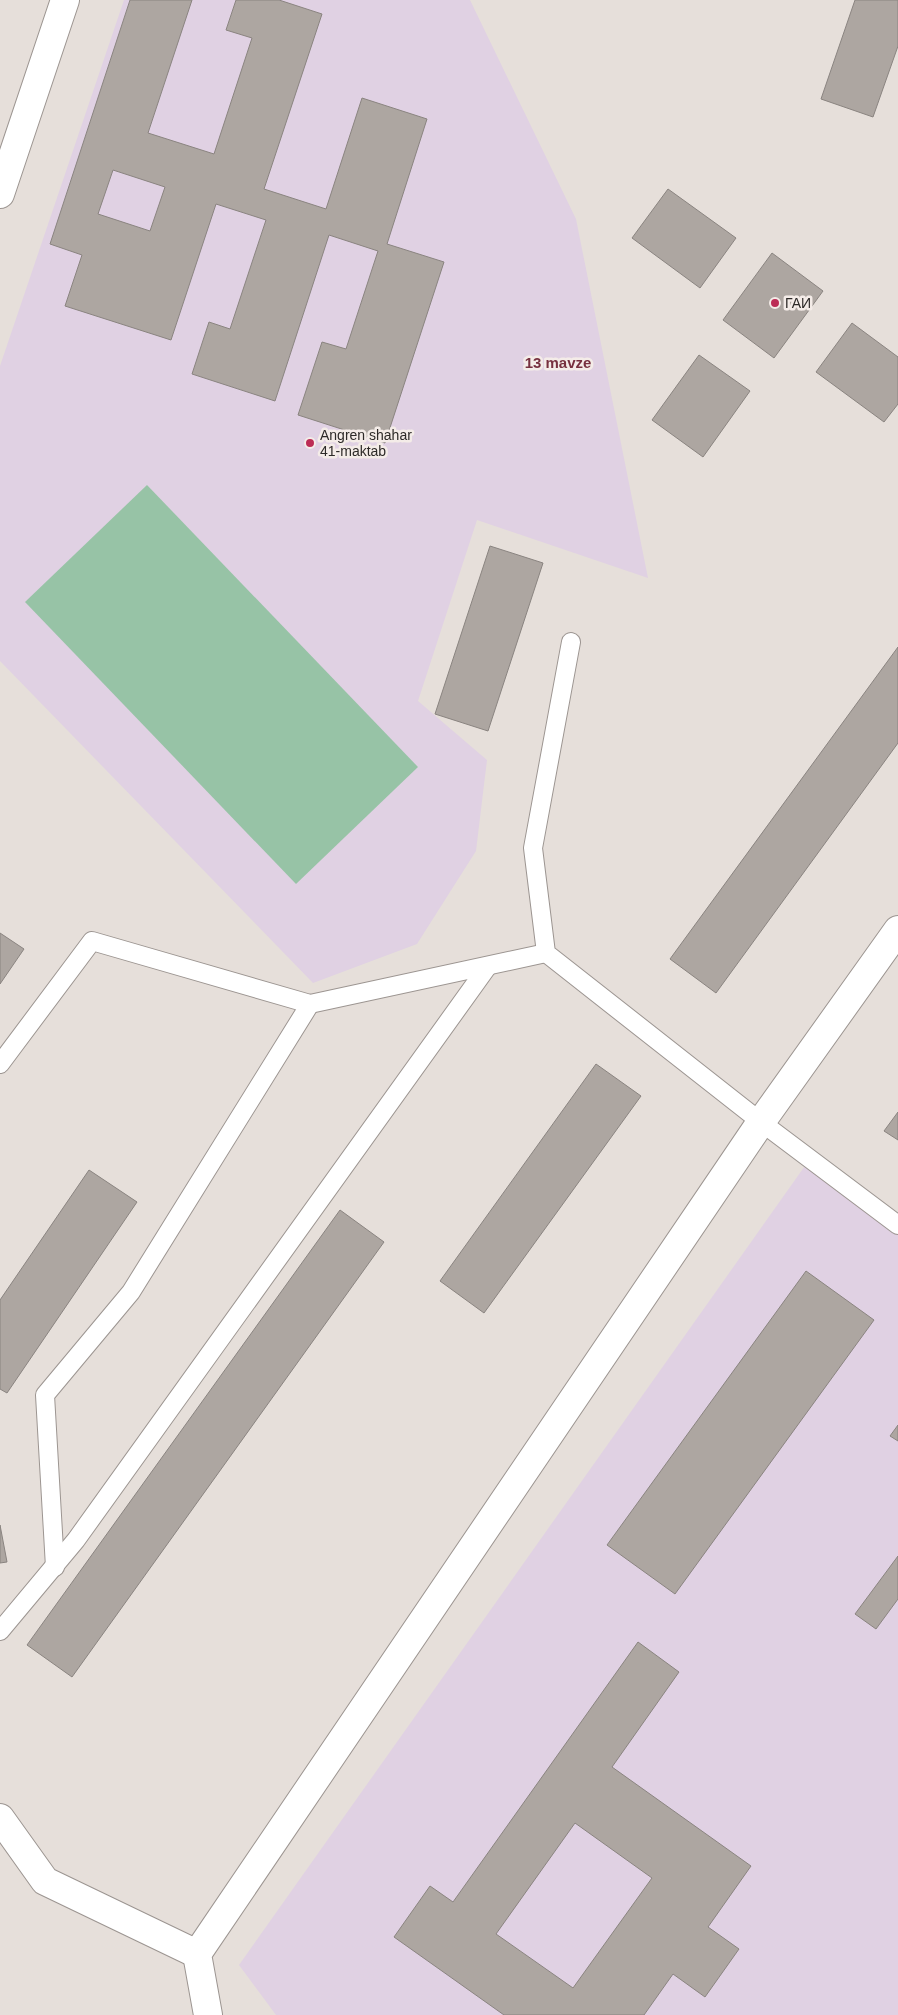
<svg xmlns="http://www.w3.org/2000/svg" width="898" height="2015" font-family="Helvetica,sans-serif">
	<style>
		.education { fill: #e0d1e3 }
		.green { fill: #97c3a6 }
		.building { fill: #ada6a1; stroke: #8a8480; fill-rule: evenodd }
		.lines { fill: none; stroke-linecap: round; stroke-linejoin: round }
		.service-casing { stroke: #9c9591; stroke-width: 20 }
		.minor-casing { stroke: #9c9591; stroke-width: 30 }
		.tertiary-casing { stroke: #9c9591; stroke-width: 30 }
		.service { stroke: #fff; stroke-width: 18 }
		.minor { stroke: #fff; stroke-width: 28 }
		.tertiary { stroke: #fff; stroke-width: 28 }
		.poi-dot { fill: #bc2c55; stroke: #f4ece8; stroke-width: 2 }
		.labels { text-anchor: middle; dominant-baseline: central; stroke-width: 5; stroke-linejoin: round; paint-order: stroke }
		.poi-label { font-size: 14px; fill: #2d2a28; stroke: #f4ece8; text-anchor: start }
		.neighbourhood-label { font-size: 15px; font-weight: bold; fill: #77303f; stroke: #f4ece8 }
	</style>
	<rect width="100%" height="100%" fill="#e6dfda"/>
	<!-- education -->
	<g class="education">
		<polygon points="124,0 470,0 576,219 648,578 477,520 418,701 487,760 476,851 417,944 313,983 0,661 0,366"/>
		<polygon points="812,1156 898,1220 898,2015 276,2015 239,1965"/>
	</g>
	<!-- green -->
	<polygon class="green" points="147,485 418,767 296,884 25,602"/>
	<!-- building -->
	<g class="building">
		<path d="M130 0H192L148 133 214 154 252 38 226 30 236 0H279L322 14 264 189 326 209 362 98 427 119 387 244 444 262 385 443 298 415 322 342 346 349 378 251 329 235 275 401 192 374 209 322 230 329 266 220 216 204 171 340 65 306 82 255 50 244ZM113 170 165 187 150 231 98 214Z"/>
		<polygon points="855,0 898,0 898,46 873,117 821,99"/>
		<polygon points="668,189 736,238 700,288 632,238"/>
		<polygon points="772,253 823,291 774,358 723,320"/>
		<polygon points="852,323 898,357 898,404 884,422 816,372"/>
		<polygon points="699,355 750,391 703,457 652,420"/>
		<polygon points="490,546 543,563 488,731 435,714"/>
		<polygon points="898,647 898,743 716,993 670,959"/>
		<polygon points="0,933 24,949 0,984"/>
		<polygon points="596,1064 641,1096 484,1313 440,1281"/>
		<polygon points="898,1112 898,1140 884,1131"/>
		<polygon points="89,1170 137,1202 7,1393 0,1389 0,1300"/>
		<polygon points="340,1210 384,1242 72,1677 27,1645"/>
		<polygon points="806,1271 874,1320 675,1594 607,1545"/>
		<polygon points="898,1425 898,1441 890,1436"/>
		<polygon points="0,1525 7,1562 0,1563"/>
		<polygon points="898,1556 898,1599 876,1629 855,1614"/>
		<path d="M638 1642 679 1672 612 1767 751 1866 708 1927 739 1949 705 1997 673 1974 644 2015H504L394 1937 430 1886 453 1902ZM575 1823 652 1878 573 1988 496 1934Z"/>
	</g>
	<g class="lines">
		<!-- service casing -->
		<g class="service-casing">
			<g id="service">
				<polyline points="571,642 533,848 546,953 761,1122 898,1225"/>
				<polyline points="0,1064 92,941 310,1004 546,953"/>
				<polyline points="55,1567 45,1395 131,1292 310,1004"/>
				<polyline points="0,1631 76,1540 488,966"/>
			</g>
		</g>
		<!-- minor casing -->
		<g class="minor-casing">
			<g id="minor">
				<polyline points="0,194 65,0"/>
				<polyline points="0,1818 45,1881 197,1954"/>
			</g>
		</g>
		<!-- tertiary casing -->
		<g class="tertiary-casing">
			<polyline id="tertiary" points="208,2015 197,1954 761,1122 898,930"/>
		</g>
		<!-- service -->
		<use href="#service" class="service"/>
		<!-- minor -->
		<use href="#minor" class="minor"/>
		<!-- tertiary -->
		<use href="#tertiary" class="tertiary"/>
	</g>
	<!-- markers -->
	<g class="poi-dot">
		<circle cx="775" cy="303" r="5"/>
		<circle cx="310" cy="443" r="5"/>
	</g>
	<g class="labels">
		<!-- poi labels -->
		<g class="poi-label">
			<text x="785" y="303">ГАИ</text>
			<text x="320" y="435">Angren shahar<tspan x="320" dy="16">41-maktab</tspan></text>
		</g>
		<!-- neighbourhood labels -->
		<g class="neighbourhood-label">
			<text x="558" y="362">13 mavze</text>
		</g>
	</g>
</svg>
